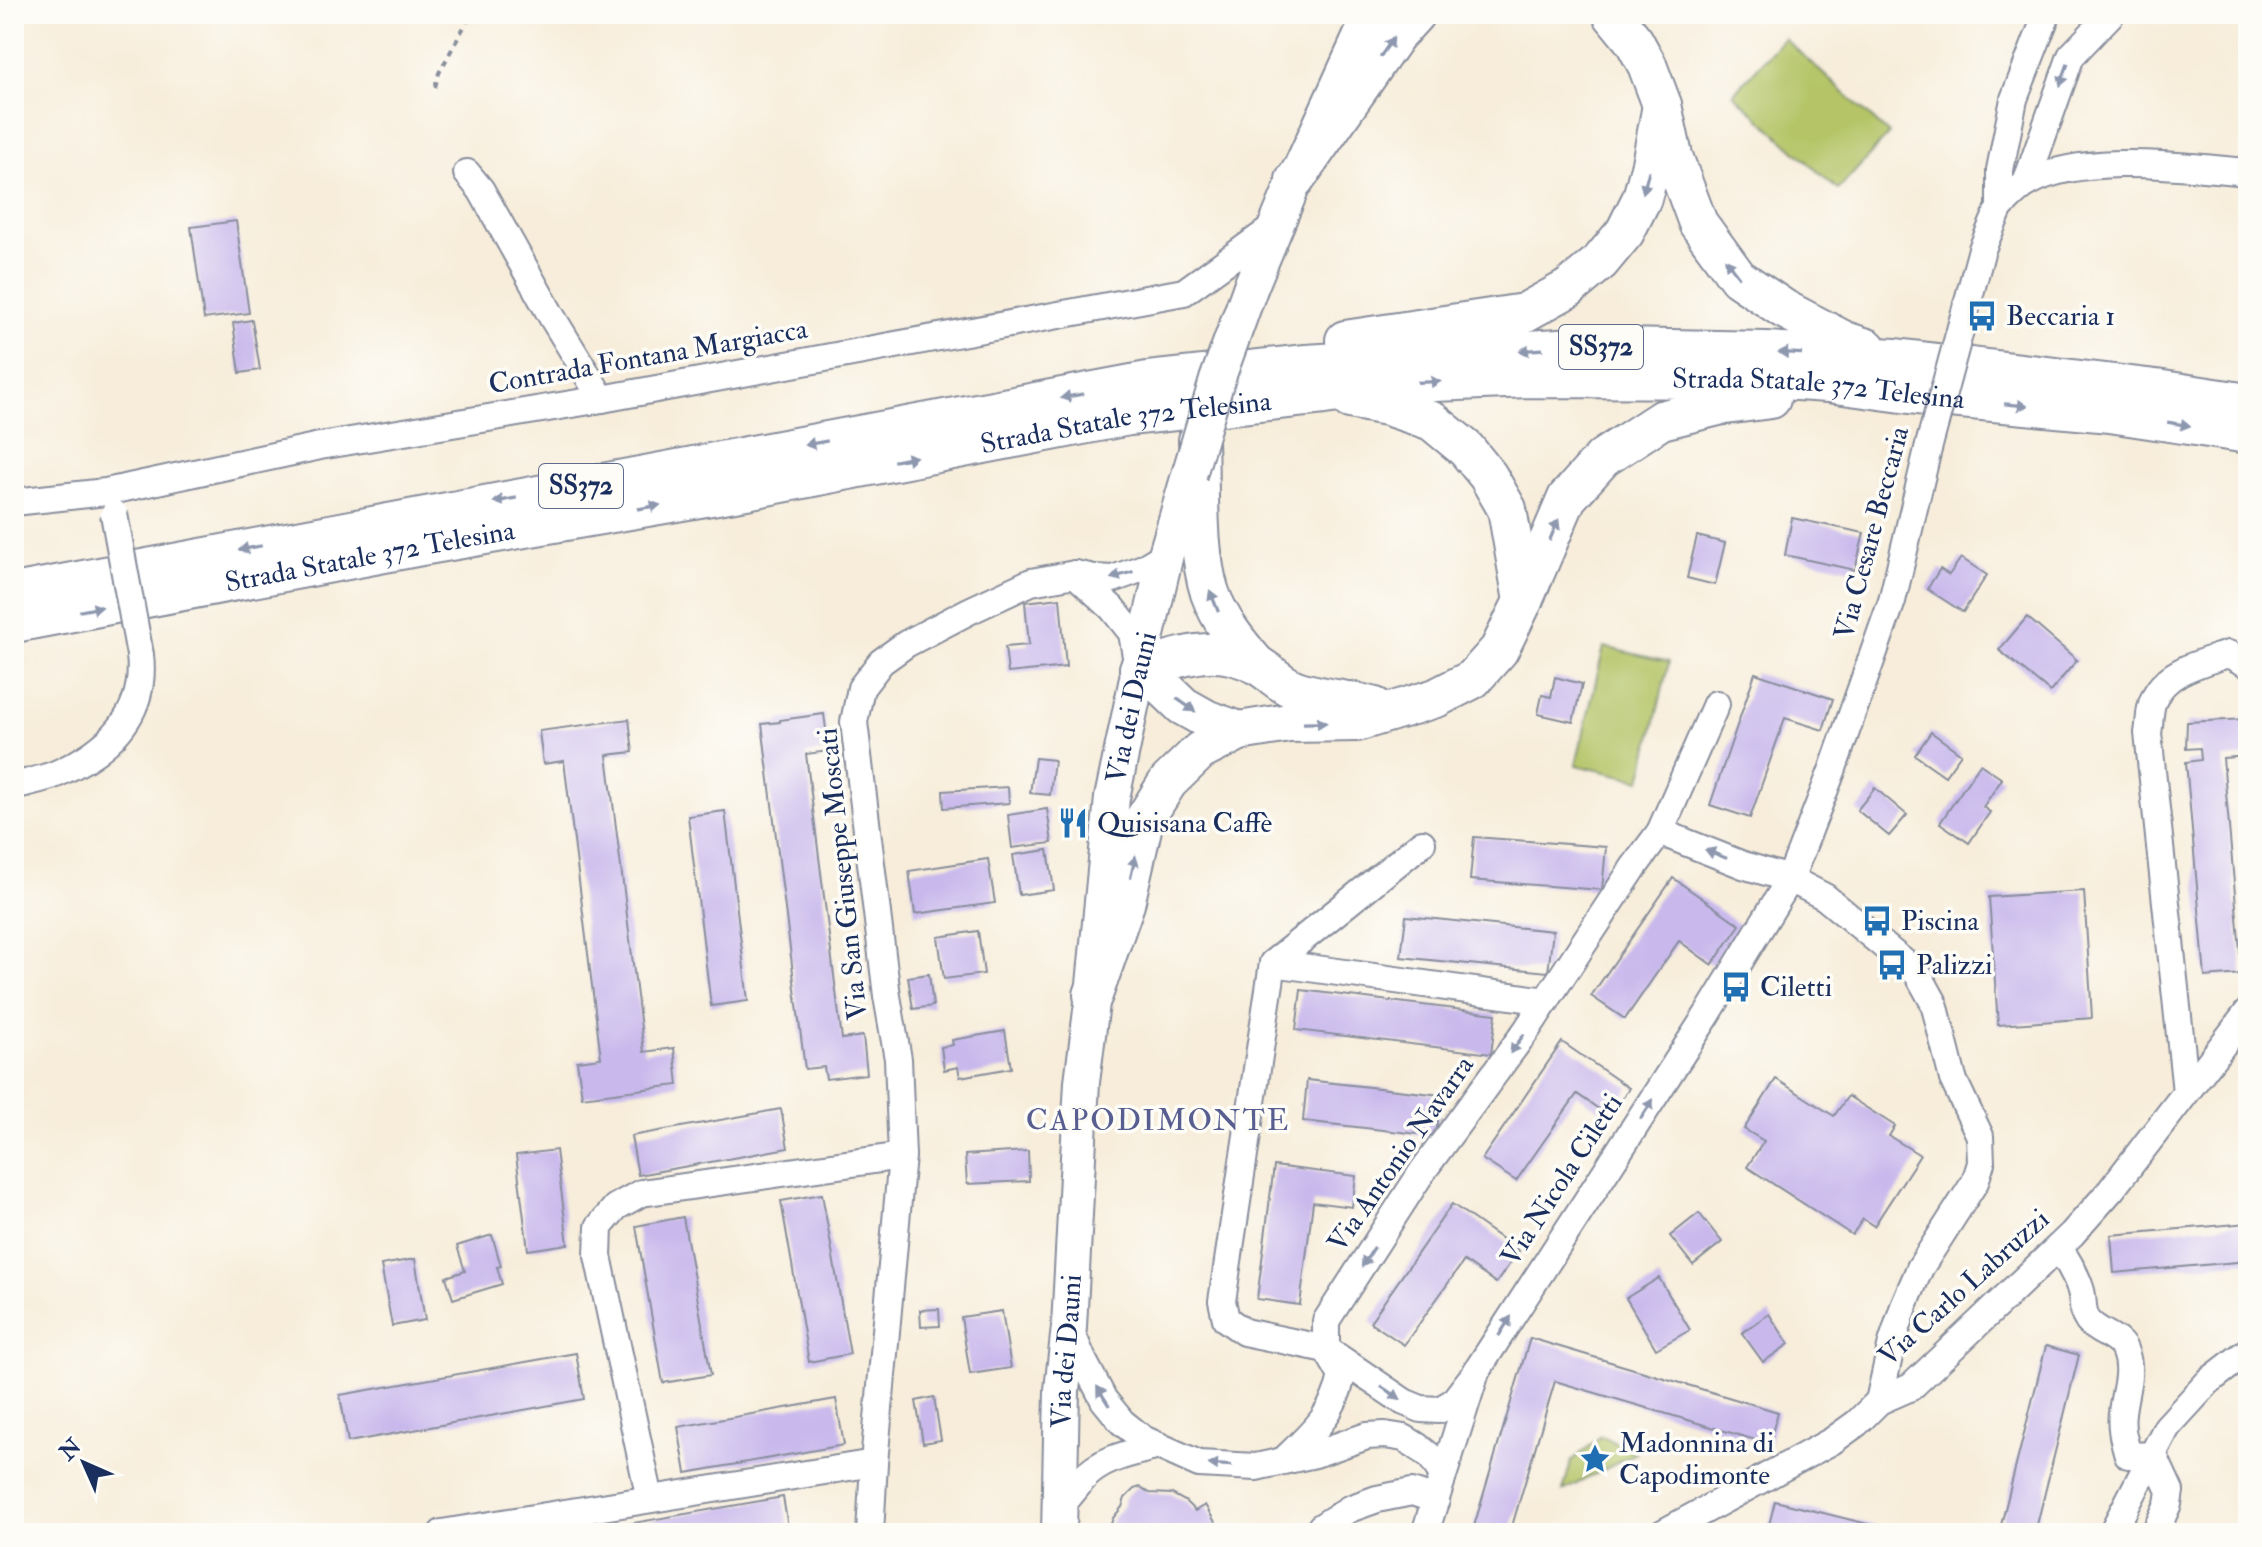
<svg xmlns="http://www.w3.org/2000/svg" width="2262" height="1547" font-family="'IM FELL Double Pica',serif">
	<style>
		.green { fill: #b4c466; stroke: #687a62; stroke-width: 2 }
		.building { fill: #c8b8ec }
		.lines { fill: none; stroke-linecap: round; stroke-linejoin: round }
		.minor-casing { stroke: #898e9c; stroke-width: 30 }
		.major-casing { stroke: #898e9c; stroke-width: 38 }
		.highway-casing { stroke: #898e9c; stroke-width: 42 }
		.path { stroke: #898e9c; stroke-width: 4; stroke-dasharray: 6 6; stroke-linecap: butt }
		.minor { stroke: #fff; stroke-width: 26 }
		.major { stroke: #fff; stroke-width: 34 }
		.highway { stroke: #fff; stroke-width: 38 }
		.minor-bridge-casing { stroke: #898e9c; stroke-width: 30; stroke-linecap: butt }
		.major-bridge-casing { stroke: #898e9c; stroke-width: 38; stroke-linecap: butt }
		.minor-bridge { stroke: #fff; stroke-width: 26 }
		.major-bridge { stroke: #fff; stroke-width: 34 }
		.oneway { fill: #8d97ae }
		.labels { text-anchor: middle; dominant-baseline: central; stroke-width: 7; stroke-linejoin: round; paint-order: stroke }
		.shield { fill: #fdfcf7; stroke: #5f6c8c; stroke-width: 2 }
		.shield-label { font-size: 26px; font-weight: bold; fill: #1b2f5e }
		.poi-label { font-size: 28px; fill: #1b2f5e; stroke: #fdfcf7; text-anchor: start }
		.street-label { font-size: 28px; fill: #1b2f5e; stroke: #fdfcf7 }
		.neighbourhood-label { font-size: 30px; letter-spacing: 2px; fill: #585f90; stroke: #fdfcf7 }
	</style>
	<rect width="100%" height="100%" fill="#fdfcf7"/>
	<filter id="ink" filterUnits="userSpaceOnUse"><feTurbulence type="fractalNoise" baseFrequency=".0125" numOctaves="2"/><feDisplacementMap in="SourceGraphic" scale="16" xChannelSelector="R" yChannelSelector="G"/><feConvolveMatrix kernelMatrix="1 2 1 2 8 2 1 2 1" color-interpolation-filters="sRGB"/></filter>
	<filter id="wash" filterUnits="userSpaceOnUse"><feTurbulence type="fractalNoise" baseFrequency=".006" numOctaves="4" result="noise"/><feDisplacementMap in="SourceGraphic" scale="32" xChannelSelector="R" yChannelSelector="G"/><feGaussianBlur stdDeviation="1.8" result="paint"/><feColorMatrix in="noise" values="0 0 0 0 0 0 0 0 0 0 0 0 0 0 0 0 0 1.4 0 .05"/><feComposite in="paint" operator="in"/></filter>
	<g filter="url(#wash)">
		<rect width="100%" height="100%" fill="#f7edda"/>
		<!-- green -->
		<g class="green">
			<polygon points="1784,38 1889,134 1838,190 1733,94"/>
			<polygon points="1604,647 1669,662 1641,780 1576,765"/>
			<polygon points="1601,1436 1636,1453 1563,1491 1571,1462"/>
		</g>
		<g id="blocks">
			<!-- building -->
			<g class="building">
				<polygon points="236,221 249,313 204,319 191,227"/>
				<polygon points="252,320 260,370 240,373 233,323"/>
				<polygon points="1792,518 1864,533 1855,570 1785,555"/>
				<polygon points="1697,536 1725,543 1715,585 1687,578"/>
				<polygon points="1961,558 1987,575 1963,612 1927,589 1940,569 1949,575"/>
				<polygon points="1060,598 1066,667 1008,673 1005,647 1029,645 1025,602"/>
				<polygon points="2027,617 2077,660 2050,692 1999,650"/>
				<polygon points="1755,673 1833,699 1823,730 1785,718 1750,818 1710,805"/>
				<polygon points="1555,677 1582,684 1573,722 1538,714 1542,695 1551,697"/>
				<polygon points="824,714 829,751 806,754 842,1039 863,1036 867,1074 826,1079 824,1067 805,1069 762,724 780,722 780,720"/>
				<polygon points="629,719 633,752 607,755 644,1052 674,1048 678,1085 582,1097 577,1061 601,1058 564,761 543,764 539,731"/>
				<polygon points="2248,719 2248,756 2223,758 2242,974 2205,977 2186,762 2201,760 2200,748 2186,749 2187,722"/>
				<polygon points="1931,732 1961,754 1945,776 1915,755"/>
				<polygon points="1035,758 1054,760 1050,795 1030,793"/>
				<polygon points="1980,764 2002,779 1983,807 1990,812 1969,843 1940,823"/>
				<polygon points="1008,787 1009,803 944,808 943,791"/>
				<polygon points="1875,788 1907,815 1889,836 1857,810"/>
				<polygon points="1047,809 1052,843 1012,848 1008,815"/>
				<polygon points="725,811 748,1001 711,1006 688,816"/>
				<polygon points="1474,837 1606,847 1602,890 1470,880"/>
				<polygon points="1048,850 1054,890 1019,895 1013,855"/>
				<polygon points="988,859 995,903 915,914 909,871"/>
				<polygon points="1673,878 1740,925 1712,965 1679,941 1625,1019 1591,996"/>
				<polygon points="2084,891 2092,1018 1998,1025 1989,897"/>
				<polygon points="1406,916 1553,931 1548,972 1401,957"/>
				<polygon points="978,931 984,974 944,979 938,937"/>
				<polygon points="929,974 933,1006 913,1009 908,977"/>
				<polygon points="1301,990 1496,1014 1491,1054 1296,1030"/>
				<polygon points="1005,1031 1011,1068 960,1077 958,1067 944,1070 941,1047 953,1045 952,1040"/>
				<polygon points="1562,1042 1629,1088 1609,1116 1577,1094 1516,1181 1482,1159"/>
				<polygon points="1776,1079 1834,1116 1848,1096 1895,1126 1889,1136 1920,1155 1874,1226 1863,1219 1852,1235 1747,1167 1764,1141 1744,1129"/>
				<polygon points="1307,1080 1441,1095 1436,1136 1303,1121"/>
				<polygon points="781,1109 788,1148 638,1175 631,1136"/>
				<polygon points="556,1150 568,1244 528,1250 516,1155"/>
				<polygon points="1028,1151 1029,1181 967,1184 965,1155"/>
				<polygon points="1274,1166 1356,1176 1352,1207 1313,1202 1300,1305 1257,1299"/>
				<polygon points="822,1194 850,1354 809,1362 781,1201"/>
				<polygon points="1452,1204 1519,1251 1496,1283 1464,1261 1404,1345 1370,1322"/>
				<polygon points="1699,1213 1722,1242 1693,1265 1670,1236"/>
				<polygon points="683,1217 711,1375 663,1383 636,1226"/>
				<polygon points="2248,1223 2248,1261 2114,1273 2111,1235"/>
				<polygon points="492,1235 501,1266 497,1267 502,1284 453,1299 446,1277 465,1271 457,1246"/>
				<polygon points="415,1259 425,1320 392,1326 381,1265"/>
				<polygon points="1659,1278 1690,1330 1656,1349 1626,1298"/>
				<polygon points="939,1309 940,1326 921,1327 920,1310"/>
				<polygon points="1002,1311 1011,1368 970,1374 961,1317"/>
				<polygon points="1769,1314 1789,1344 1763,1362 1742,1333"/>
				<polygon points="1530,1338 1778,1412 1769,1444 1555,1381 1510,1533 1472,1533"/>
				<polygon points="2046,1346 2079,1355 2035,1533 1999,1533"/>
				<polygon points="576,1353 584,1399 348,1442 340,1395"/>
				<polygon points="934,1397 941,1440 923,1443 916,1401"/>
				<polygon points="836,1399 844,1445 686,1473 678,1427"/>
				<polygon points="1140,1487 1150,1493 1172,1494 1185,1501 1195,1511 1205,1505 1219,1529 1214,1533 1108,1533 1113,1518 1122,1507 1125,1498 1134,1489"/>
				<polygon points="783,1497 789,1533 587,1533 587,1531"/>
				<polygon points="1775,1501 1900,1532 1899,1533 1767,1533"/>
			</g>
		</g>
	</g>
	<g filter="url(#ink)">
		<use href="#blocks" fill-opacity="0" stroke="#898e9c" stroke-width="2"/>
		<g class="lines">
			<!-- minor casing -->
			<g class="minor-casing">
				<g id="minor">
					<polyline points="467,173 481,190 552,317 602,399"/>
					<polyline points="2026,183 2071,56 2111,14"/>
					<path d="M2000 207C2009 199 2018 188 2028 183 2081 152 2188 167 2248 172"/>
					<polyline points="1975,275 1982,249 2000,207 2000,170 2014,99 2047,14"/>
					<polyline points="14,502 106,492 320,446 602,399 1184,292 1274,227"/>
					<polyline points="1075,574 1112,608 1132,633 1137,662"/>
					<path d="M14 786C28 782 43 779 56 774 108 751 147 715 140 655"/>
					<polyline points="1660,832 1716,704"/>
					<polyline points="1422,843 1273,963 1222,1301 1226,1319 1244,1332 1326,1349 1404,1402 1421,1409 1439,1410 1453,1402 1470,1380"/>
					<polyline points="1273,963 1546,1001"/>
					<path d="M2186 1092 2148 733C2150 723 2149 710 2153 701 2164 671 2201 663 2228 654L2248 664"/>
					<path d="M2059 1247C2067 1261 2077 1275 2081 1291 2084 1302 2081 1311 2088 1321 2098 1334 2120 1336 2125 1352 2133 1372 2124 1392 2122 1413 2120 1428 2124 1441 2128 1455L2154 1456"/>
					<polyline points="1070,1329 1083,1360 1104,1400 1122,1422 1143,1439 1199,1464 1256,1467 1315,1454 1367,1436 1385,1435 1404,1438 1417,1446 1431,1457 1443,1475"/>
					<polyline points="1326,1349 1326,1321 1422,1172 1526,1031 1634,867 1660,832 1743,865 1790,879 1825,897 1918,974 1934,1003 1953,1079 1980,1136 1981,1163 1975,1182 1920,1268 1905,1303 1892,1343 1879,1401"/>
					<polyline points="2154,1456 2170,1491 2168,1504 2155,1533"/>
					<path d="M1284 1460C1312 1433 1333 1416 1342 1376L1328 1352"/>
					<polyline points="650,1499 598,1256 599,1227 616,1207 641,1193 902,1156"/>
					<path d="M1061 1505C1069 1497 1075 1489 1082 1480 1101 1458 1132 1453 1159 1446"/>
					<polyline points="1321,1527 1349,1509 1377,1499 1412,1492 1436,1500"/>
					<polyline points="442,1533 874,1463"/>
					<polyline points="870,1533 874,1463 902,1156 898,1059 887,996 854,722 861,688 881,662 906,644 969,611 1031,582 1075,574 1094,578 1113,579 1143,568 1166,554"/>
					<polyline points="1425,1533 1476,1372 1707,1015 1790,879 1832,771 1892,601 1928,449"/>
					<polyline points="1663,1533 1832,1441 1857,1423 1879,1401 1911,1387 2072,1234 2111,1190 2248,1012"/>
					<polyline points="2112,1533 2167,1427 2209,1381 2248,1351"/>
				</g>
			</g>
			<!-- major casing -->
			<g class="major-casing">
				<g id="major">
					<polyline points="1251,286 1295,180 1371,14"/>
					<path id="s1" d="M1059 1533 1062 1390 1069 1327 1082 1082 1093 995 1112 798 1139 669 1166 554 1189 475"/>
				</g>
			</g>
			<!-- highway casing -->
			<g class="highway-casing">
				<g id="highway">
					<polyline points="1612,14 1634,41 1647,65 1662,105 1673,156 1698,223 1738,278 1784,309 1845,341 1867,348"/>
					<polyline points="1295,180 1395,36 1415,14"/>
					<polyline points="1345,340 1524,313 1569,288 1600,262 1625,232 1642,198 1651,164 1662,105"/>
					<polyline points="1350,399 1387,406 1432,421 1466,449 1488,476 1507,509 1523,601"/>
					<path d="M1198 440C1200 486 1196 550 1210 593 1220 621 1238 643 1257 665"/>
					<polyline points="14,593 1148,381 1306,364 1575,347 1766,351 1896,358 2156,389 2248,403"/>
					<path id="s2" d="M14 623 421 546 746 490 1129 416 1324 395 1411 383 1529 378 1765 379 1828 383 1917 395 2110 413 2248 434"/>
					<path d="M1139 669C1183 657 1215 641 1259 666 1271 673 1282 685 1296 690 1318 698 1351 700 1375 707"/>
					<polyline points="1139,669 1159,683 1183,706 1208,720 1239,731"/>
					<polyline points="1093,995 1125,904 1144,820 1168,782 1200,751 1239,731 1289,723 1357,722 1436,698 1473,679 1499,650 1523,601 1567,498 1603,458 1661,420 1718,406 1771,399"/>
				</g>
			</g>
			<!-- path -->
			<polyline class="path" points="435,87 439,73 471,14"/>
			<!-- minor -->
			<use href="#minor" class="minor"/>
			<!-- major -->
			<use href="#major" class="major"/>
			<!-- highway -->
			<use href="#highway" class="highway"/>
			<!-- minor-bridge casing -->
			<g class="minor-bridge-casing">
				<g id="minor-bridge">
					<polyline points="1928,449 1975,275"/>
					<polyline points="114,514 140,655"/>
				</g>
			</g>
			<!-- major-bridge casing -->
			<g class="major-bridge-casing">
				<polyline id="major-bridge" points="1189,475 1217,380 1251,286"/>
			</g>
			<!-- minor-bridge -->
			<use href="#minor-bridge" class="minor-bridge"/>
			<!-- major-bridge -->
			<use href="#major-bridge" class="major-bridge"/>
		</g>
		<!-- one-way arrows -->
		<defs><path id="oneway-solid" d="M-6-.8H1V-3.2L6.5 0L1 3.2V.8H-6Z" transform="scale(2)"/></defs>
		<g class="oneway">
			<use href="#oneway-solid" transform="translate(1387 47) rotate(-55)"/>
			<use href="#oneway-solid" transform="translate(2064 75) rotate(109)"/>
			<use href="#oneway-solid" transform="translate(1646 182) rotate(105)"/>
			<use href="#oneway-solid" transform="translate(1732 268) rotate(-127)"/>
			<use href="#oneway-solid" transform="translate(1531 350) rotate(176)"/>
			<use href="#oneway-solid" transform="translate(1790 353) rotate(-177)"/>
			<use href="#oneway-solid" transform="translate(1429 382) rotate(-2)"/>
			<use href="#oneway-solid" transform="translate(1072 396) rotate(170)"/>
			<use href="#oneway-solid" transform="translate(2016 405) rotate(5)"/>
			<use href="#oneway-solid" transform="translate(2179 424) rotate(9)"/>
			<use href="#oneway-solid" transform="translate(816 443) rotate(170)"/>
			<use href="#oneway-solid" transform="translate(905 459) rotate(-11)"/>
			<use href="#oneway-solid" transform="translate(505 500) rotate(170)"/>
			<use href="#oneway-solid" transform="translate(649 507) rotate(-10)"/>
			<use href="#oneway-solid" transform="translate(1554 530) rotate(-67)"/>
			<use href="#oneway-solid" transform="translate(250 548) rotate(169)"/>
			<use href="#oneway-solid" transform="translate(1122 575) rotate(163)"/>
			<use href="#oneway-solid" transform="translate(1214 601) rotate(-112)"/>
			<use href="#oneway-solid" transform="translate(91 609) rotate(-11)"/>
			<use href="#oneway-solid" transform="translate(1186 705) rotate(35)"/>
			<use href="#oneway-solid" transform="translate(1315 723) rotate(-1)"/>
			<use href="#oneway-solid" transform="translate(1716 854) rotate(-158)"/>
			<use href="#oneway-solid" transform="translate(1133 867) rotate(-77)"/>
			<use href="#oneway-solid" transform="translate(1517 1044) rotate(126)"/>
			<use href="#oneway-solid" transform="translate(1647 1109) rotate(-57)"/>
			<use href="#oneway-solid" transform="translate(1368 1257) rotate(123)"/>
			<use href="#oneway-solid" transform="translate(1505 1326) rotate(-58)"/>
			<use href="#oneway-solid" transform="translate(1391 1393) rotate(33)"/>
			<use href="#oneway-solid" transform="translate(1103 1396) rotate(-122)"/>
			<use href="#oneway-solid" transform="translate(1220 1465) rotate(-177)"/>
		</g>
	</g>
	<!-- icons -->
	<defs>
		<g id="bus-bare" transform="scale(2.4)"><path d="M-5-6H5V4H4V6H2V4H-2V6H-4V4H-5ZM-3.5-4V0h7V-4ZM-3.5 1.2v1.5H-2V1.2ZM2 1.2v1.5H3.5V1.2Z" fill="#1f6fb2" stroke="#fdfcf7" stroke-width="2.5" paint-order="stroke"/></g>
		<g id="restaurant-bare" transform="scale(2.4)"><path d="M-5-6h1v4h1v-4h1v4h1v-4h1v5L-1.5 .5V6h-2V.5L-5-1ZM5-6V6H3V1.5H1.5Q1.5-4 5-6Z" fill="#1f6fb2" stroke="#fdfcf7" stroke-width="2.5" paint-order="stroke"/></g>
		<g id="sight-bare" transform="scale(2.4)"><path d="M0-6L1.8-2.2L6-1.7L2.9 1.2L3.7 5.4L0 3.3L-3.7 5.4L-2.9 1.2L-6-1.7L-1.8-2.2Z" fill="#1f6fb2" stroke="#fdfcf7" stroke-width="2.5" paint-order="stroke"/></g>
	</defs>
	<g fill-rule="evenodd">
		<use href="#bus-bare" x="1982" y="316"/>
		<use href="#restaurant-bare" x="1073" y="823"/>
		<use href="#bus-bare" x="1877" y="921"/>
		<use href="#bus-bare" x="1892" y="965"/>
		<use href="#bus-bare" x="1736" y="987"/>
		<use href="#sight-bare" x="1595" y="1459"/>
	</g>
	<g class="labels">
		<!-- shield labels -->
		<g class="shield">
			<rect x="1559" y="325" width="84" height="44" rx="6"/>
			<rect x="539" y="464" width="84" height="44" rx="6"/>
		</g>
		<g class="shield-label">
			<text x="1601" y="347">SS372</text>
			<text x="581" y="486">SS372</text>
		</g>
		<!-- poi labels -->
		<g class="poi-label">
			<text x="2006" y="316">Beccaria 1</text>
			<text x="1097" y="823">Quisisana Caffè</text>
			<text x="1901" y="921">Piscina</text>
			<text x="1916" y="965">Palizzi</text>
			<text x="1760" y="987">Ciletti</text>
			<text x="1619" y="1443">Madonnina di<tspan x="1619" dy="32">Capodimonte</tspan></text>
		</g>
		<!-- street labels -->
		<g class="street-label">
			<text transform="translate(648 357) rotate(-10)">Contrada Fontana Margiacca</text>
			<text stroke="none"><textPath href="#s2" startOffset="1826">Strada Statale 372 Telesina</textPath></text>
			<text stroke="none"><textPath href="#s2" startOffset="1130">Strada Statale 372 Telesina</textPath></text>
			<text transform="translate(1872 533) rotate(-75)">Via Cesare Beccaria</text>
			<text stroke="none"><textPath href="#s2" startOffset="362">Strada Statale 372 Telesina</textPath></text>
			<text stroke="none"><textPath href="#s1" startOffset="830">Via dei Dauni</textPath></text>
			<text transform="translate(843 874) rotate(-96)">Via San Giuseppe Moscati</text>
			<text transform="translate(1401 1154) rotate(-55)">Via Antonio Navarra</text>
			<text transform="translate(1562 1180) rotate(-57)">Via Nicola Ciletti</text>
			<text transform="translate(1964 1288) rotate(-42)">Via Carlo Labruzzi</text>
			<text stroke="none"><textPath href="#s1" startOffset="182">Via dei Dauni</textPath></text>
		</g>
		<!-- neighbourhood labels -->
		<g class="neighbourhood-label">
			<text x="1158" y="1120">CAPODIMONTE</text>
		</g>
	</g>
	<!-- margin -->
	<rect width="2262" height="1547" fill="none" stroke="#fdfcf7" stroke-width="48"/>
	<!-- north arrow -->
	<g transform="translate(84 1463) rotate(315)" stroke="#fdfcf7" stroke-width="6" paint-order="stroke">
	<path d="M0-6L14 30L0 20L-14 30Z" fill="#1b2f5e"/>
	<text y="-12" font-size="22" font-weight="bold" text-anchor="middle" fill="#1b2f5e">N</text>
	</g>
</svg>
